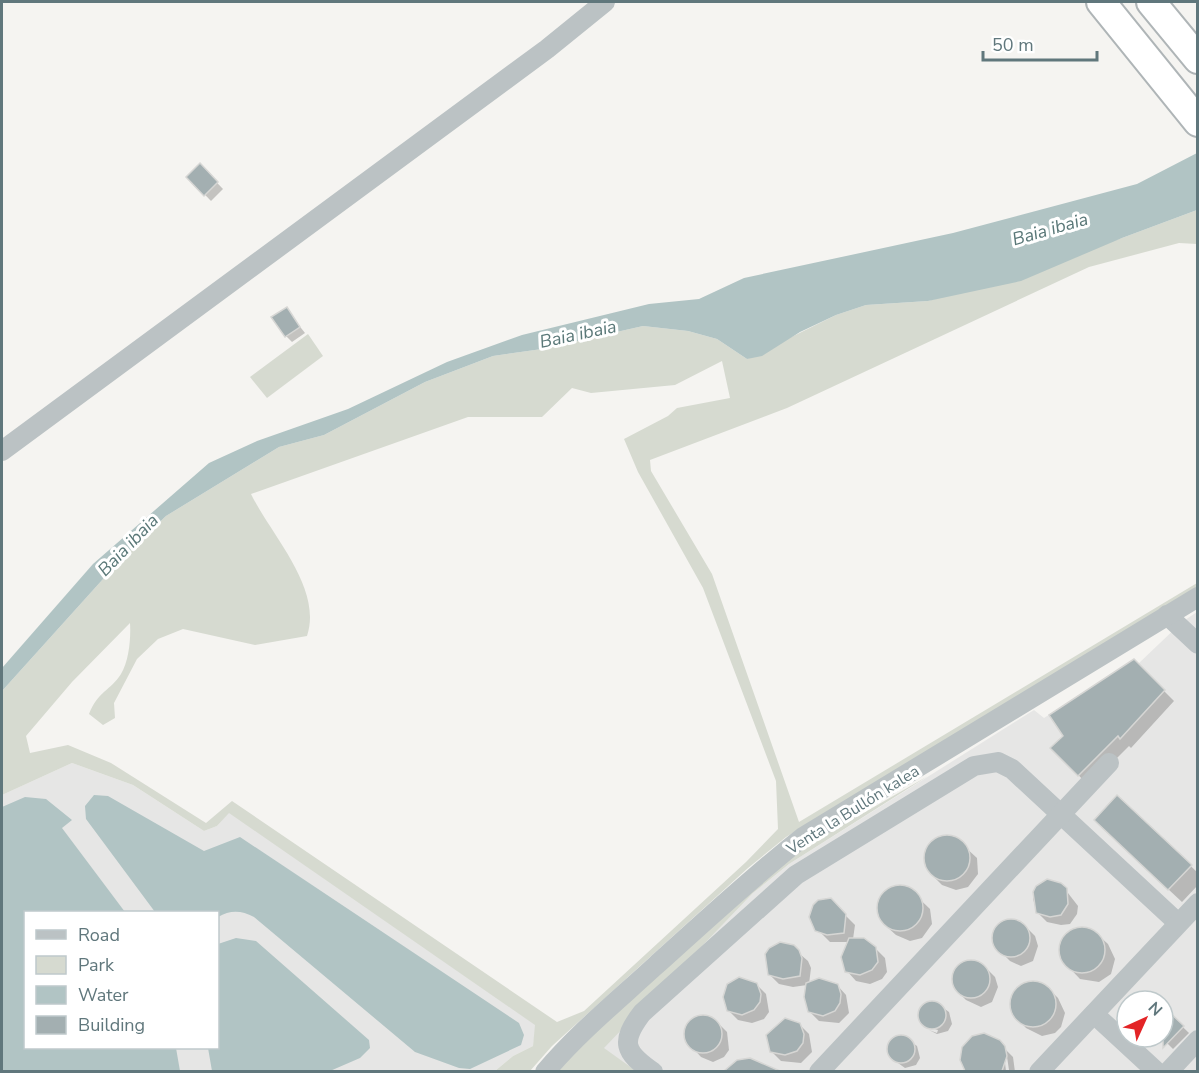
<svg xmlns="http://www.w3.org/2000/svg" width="1199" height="1073" font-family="'Nunito Sans',sans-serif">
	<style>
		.built { fill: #e6e6e5; fill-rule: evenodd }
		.green { fill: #d6dad0; fill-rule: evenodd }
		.water { fill: #b1c4c4 }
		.shadow { fill: #0003 }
		.building { fill: #a3afb1; stroke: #d6d6d4; stroke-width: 1.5 }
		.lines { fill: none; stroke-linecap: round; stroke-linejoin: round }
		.highway-casing { stroke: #afb5b7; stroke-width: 32 }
		.minor { stroke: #bbc2c4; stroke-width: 20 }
		.highway { stroke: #fff; stroke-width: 28 }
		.labels { text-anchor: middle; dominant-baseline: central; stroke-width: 6; stroke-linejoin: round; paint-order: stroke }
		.street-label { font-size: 16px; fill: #60777c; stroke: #fff }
		.water-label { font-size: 18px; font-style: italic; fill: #5a7878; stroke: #fff }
	</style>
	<rect width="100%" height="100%" fill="#f5f4f1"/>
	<!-- built -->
	<g class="built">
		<path d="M1197 612V1071L636 1072 603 1048 753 893 789 864 1034 710 1044 718 1135 659 1138 664 1182 622ZM1127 1001H1163V1037H1127Z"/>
		<path d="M72 763 133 785 204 831 217 826 229 812 536 1025 533 1046 513 1056 495 1071 2 1072V795ZM26 912H218V1048H26Z"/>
	</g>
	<!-- green -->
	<g class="green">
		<path d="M1197 210V244L1179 243 1089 267 787 408 650 460 651 471 712 574 799 822 1197 583V590L786 837 748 868 552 1046 530 1071H495L513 1056 533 1046 535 1025 229 813 217 826 204 831 133 785 72 763 2 795V691L122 558 166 516 279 447 324 435 425 382 493 356 542 349 643 326 688 331 717 339 747 359 836 315 866 305 928 301 1122 238ZM722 361 730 398 677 408 668 416 624 439 638 472 703 588 776 781 778 829 746 862 584 1011 557 1022 232 801 206 823 111 763 68 745 30 753 26 736 72 682 130 623C131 638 129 661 121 674 110 691 98 691 89 714L103 725 115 718 114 703 137 659 158 639 183 629 255 645 307 636C323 588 271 535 251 494L468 417H542L572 388 591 393 675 385Z"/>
		<polygon points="308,334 323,356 267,398 250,377"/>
		<polygon points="928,776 789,864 753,893 604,1048 636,1071 555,1072 574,1050 727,912 804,847"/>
	</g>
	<!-- water -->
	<g class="water">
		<polygon points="1197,153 1197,210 1122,238 1021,281 928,301 866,305 836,315 800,332 762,356 747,359 717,339 688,331 643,326 542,349 493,356 425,382 324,435 279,447 166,516 122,558 2,691 2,668 93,564 209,463 257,441 348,409 447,362 522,335 649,304 699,299 744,278 953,233 1137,184"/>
		<path d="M94 795 108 796 204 851 240 837 519 1023 524 1035 521 1045 470 1069 459 1068 415 1052 254 917C241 910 230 910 218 917V912H155L86 819 85 806Z"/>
		<polygon points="25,797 46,799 72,820 62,828 125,912 26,912 26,1048 176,1048 180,1071 2,1071 2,807"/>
		<polygon points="236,938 256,941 369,1040 370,1048 360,1058 330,1071 212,1071 208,1048 218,1048 218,944"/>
	</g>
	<!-- shadow -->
	<g class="shadow">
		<polygon points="200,165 223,189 211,201 188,177"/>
		<polygon points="286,309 305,333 292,342 286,336"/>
		<polygon points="1134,661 1174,701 1131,748 1129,746 1089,786 1052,748"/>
		<polygon points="1118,797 1198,873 1198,885 1182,902 1108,833"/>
		<polygon points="954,837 977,858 978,874 968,887 956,890 942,885 932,875 925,861 925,855 936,839"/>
		<polygon points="1061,884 1078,906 1077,914 1070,924 1061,925 1047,922 1037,912 1033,899 1037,887"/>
		<polygon points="901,886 908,888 930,909 932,924 922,938 910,941 896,935 886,926 879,912 879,905 890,889"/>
		<polygon points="830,900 855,925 853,939 875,948 885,958 887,972 882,979 870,984 856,981 847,971 849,942 830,942 812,924 810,917"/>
		<polygon points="1008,921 1025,926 1035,936 1038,946 1033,961 1021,966 1010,961 1000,951 994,939 998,927"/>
		<polygon points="1083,928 1098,935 1108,944 1115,959 1111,974 1099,982 1080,979 1063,961 1061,947 1070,930"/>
		<polygon points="787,943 808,961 811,968 809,984 826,980 837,985 846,995 849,1013 839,1023 819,1021 809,1011 807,985 793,987 779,984 770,975 775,945"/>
		<polygon points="968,962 985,967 995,977 998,987 992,1002 981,1007 966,1000 956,990 954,980 957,968"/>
		<polygon points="1033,982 1048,988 1058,998 1065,1013 1061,1027 1055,1033 1042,1036 1026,1028 1017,1018 1011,1000 1023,983"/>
		<polygon points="756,984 766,994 769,1012 764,1019 752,1023 738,1020 729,1011"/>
		<polygon points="935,1002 949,1012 952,1024 948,1031 937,1034 929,1030 937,1033 938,1030 925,1026 920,1014 926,1004"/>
		<polygon points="1163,1008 1189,1033 1173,1049 1161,1037"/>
		<polygon points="700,1017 717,1022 727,1032 729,1050 724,1057 713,1062 701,1057 692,1047 686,1035 689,1023"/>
		<polygon points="799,1024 809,1034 812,1052 801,1063 781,1061 771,1051"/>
		<polygon points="903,1036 917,1046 920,1058 916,1065 905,1068 891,1058 888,1048 895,1038"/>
		<polygon points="1003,1047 1006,1071 1009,1070 1006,1050 1013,1057 1015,1072 968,1072 964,1067"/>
		<polygon points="760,1064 768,1072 731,1072 733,1065"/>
	</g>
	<!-- building -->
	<g class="building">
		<polygon points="200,163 218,182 204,196 186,177"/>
		<polygon points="287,307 300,327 285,337 271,317"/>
		<polygon points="1134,659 1165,690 1120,739 1118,736 1078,776 1050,748 1063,736 1049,715"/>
		<polygon points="1117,795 1192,865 1168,890 1094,820"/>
		<circle cx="947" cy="858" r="23"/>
		<polygon points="1047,879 1061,883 1067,888 1068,904 1061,915 1050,917 1036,913 1033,892 1036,886"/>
		<circle cx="900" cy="908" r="23"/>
		<polygon points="831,898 846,914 844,933 827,935 815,931 809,917 813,905 818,900"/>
		<circle cx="1011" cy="938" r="19"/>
		<circle cx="1082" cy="950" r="23"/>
		<polygon points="849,938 864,938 876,947 878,962 872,970 860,975 845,972 841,957"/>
		<polygon points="780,942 794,945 799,950 802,958 800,976 783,979 768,975 765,954 769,948"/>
		<circle cx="971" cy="979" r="19"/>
		<polygon points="739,977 757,983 761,994 760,1002 754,1010 742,1015 727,1011 723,997 727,984"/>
		<polygon points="819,978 838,984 841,994 840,1003 835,1011 823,1016 808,1012 804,997 806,983"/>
		<circle cx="1033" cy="1004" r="23"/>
		<circle cx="932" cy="1015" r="14"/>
		<polygon points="1163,1006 1184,1026 1163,1048"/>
		<circle cx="703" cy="1034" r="19"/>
		<polygon points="785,1018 800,1023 804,1034 803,1043 797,1051 785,1055 770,1052 766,1035"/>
		<polygon points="984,1033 1000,1040 1005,1046 1007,1056 1002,1071 965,1071 960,1060 962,1047 972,1036"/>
		<circle cx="901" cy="1049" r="14"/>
		<polygon points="750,1058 780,1071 724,1071 737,1060"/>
	</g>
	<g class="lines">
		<!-- highway casing -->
		<g class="highway-casing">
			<g id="highway">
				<polyline points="1101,2 1198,122"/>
				<polyline points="1151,2 1198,59"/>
			</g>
		</g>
		<!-- minor -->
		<g class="minor">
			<polyline points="2,451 547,49 605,2"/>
			<polyline points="1167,615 1198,644"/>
			<polyline points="1094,1014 1157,1072"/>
			<path d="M545 1072C578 1033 617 1001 654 967 703 923 751 878 803 837L1198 597"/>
			<path d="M653 1072C624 1052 620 1042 642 1013L796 875 974 766 998 762 1012 769 1178 923"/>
			<polyline points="819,1072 1109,763"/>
			<polyline points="1039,1072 1198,903"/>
			<polyline points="1168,1072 1198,1040"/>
		</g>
		<!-- highway -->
		<use href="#highway" class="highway"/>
	</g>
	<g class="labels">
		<!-- street labels -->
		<g class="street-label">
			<text transform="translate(853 810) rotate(-32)">Venta la Bullón kalea</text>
		</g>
		<!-- water labels -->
		<g class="water-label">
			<text transform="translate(1050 229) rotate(-16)">Baia ibaia</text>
			<text transform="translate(578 334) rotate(-12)">Baia ibaia</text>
			<text transform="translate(128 545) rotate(-46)">Baia ibaia</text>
		</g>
	</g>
	<!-- border -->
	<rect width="1199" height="1073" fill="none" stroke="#60777c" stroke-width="6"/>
	<!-- legend -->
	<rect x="24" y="911" width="195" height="138" fill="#ffffff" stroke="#bfc9cb" stroke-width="1.5"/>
	<rect x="36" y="930" width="30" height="9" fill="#bbc2c4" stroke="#bfc9cb" stroke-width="1.5"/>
	<text x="78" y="941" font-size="18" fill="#60777c">Road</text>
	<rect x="36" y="956" width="30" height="18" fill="#d6dad0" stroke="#bfc9cb" stroke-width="1.5"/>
	<text x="78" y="971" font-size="18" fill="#60777c">Park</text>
	<rect x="36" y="986" width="30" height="18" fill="#b1c4c4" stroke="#bfc9cb" stroke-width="1.5"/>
	<text x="78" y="1001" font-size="18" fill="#60777c">Water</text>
	<rect x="36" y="1016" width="30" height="18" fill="#a3afb1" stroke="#bfc9cb" stroke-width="1.5"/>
	<text x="78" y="1031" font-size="18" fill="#60777c">Building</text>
	<!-- north arrow -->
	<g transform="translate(1145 1019) rotate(45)"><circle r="28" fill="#ffffff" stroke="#bfc9cb" stroke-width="1.5"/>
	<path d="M0-4.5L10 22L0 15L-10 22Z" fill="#e32426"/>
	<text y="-9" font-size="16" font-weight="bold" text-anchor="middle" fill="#60777c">N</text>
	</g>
	<!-- scale -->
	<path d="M983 51v9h114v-9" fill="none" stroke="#60777c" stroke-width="3"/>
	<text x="992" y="51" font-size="18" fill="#60777c" stroke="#ffffff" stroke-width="4.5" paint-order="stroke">50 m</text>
</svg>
